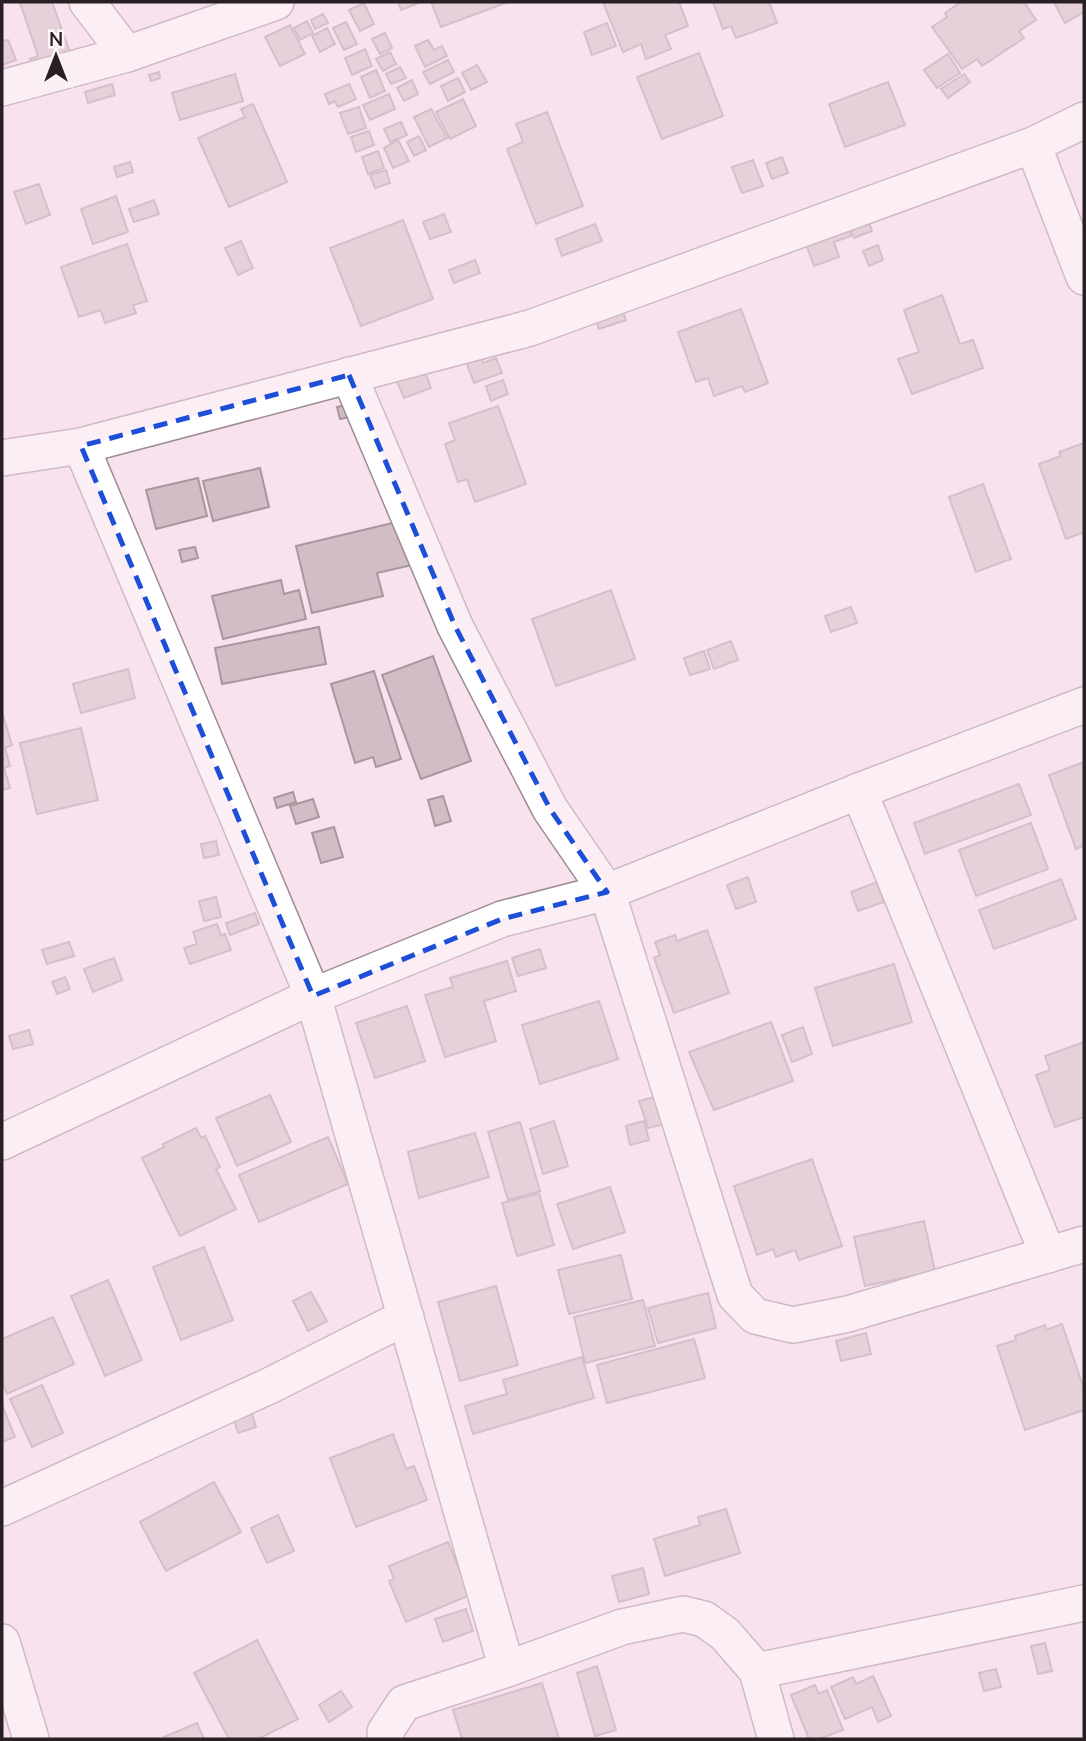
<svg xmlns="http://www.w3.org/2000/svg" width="1086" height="1741" font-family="'Nunito Sans',sans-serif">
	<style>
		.building { fill: #d1bdc6; stroke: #aa969f; stroke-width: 2 }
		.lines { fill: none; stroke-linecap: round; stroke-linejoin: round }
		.minor-casing { stroke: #9e8b94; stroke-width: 38 }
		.minor { stroke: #fff; stroke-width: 35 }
		.marked { fill: none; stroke: #1d4ed8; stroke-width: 5; stroke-dasharray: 14 9; stroke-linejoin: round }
	</style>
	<rect width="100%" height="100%" fill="#f8e2ed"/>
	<!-- building -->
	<g class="building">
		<polygon points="24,2 52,2 72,58 34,71 30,59 38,56 20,3"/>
		<polygon points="398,2 421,2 401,10"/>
		<polygon points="431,2 508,2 441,27"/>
		<polygon points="603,2 679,2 688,26 665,35 671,49 646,59 641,44 623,52"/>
		<polygon points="713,2 769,2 777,23 736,38 731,26 723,29"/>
		<polygon points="961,2 1024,2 1036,20 1019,31 1024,38 982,66 977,59 962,69 932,27 947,17 945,13"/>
		<polygon points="1054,2 1084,2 1084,12 1065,23"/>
		<polygon points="364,3 374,24 360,31 349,10"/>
		<polygon points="323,14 328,23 315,29 311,20"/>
		<polygon points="307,21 313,33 300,40 294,28"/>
		<polygon points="346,22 357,44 344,50 333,28"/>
		<polygon points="607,23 616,46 592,55 584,32"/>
		<polygon points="290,25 305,54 280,66 265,37"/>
		<polygon points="327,28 335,44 320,52 312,36"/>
		<polygon points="385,33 392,48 380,54 372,39"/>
		<polygon points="8,40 16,60 2,65 2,41"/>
		<polygon points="428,40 434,50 442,46 447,56 425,67 415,46"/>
		<polygon points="365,49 372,66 352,75 345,58"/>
		<polygon points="390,52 396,64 383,71 376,59"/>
		<polygon points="699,53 723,116 662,139 637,77"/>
		<polygon points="948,54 960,73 937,88 924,70"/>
		<polygon points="448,60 454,72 430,84 423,72"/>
		<polygon points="477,65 487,82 471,90 462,73"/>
		<polygon points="400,67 406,78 391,84 386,74"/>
		<polygon points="376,70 385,91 370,98 361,77"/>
		<polygon points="159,72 160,78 151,81 149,75"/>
		<polygon points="235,74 243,101 180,120 172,93"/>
		<polygon points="964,74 970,82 948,98 941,89"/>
		<polygon points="458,78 465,92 448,101 441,86"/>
		<polygon points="412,80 418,94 404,101 397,88"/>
		<polygon points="888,82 905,125 845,147 829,104"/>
		<polygon points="112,84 115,95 88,103 85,92"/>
		<polygon points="349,84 356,99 338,107 335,101 329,104 325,94"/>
		<polygon points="389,94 395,109 370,120 363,105"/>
		<polygon points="463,99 476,126 450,139 436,112"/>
		<polygon points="253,104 287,182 229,207 198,138 245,117 241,109"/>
		<polygon points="359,107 366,128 348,134 340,113"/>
		<polygon points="431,109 447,138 429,147 414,117"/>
		<polygon points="547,112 583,206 536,224 507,149 523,142 516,124"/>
		<polygon points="401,122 407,135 390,142 384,129"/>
		<polygon points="369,131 374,145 356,152 351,137"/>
		<polygon points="419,136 426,150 414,156 407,142"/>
		<polygon points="398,140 409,161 393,168 384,148"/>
		<polygon points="378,151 384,168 368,174 362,157"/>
		<polygon points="782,157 788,173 772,179 766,163"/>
		<polygon points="753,160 763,186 742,193 732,167"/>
		<polygon points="130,162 133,172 117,177 114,167"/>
		<polygon points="386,170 390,183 375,188 370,175"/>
		<polygon points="39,184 50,215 26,224 14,192"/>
		<polygon points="116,196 128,232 93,244 81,209"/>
		<polygon points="154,200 159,214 134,222 129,209"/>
		<polygon points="444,214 451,232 430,239 423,222"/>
		<polygon points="866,214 872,231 854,238 847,220"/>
		<polygon points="844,217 851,236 834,242 839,257 814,266 802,233"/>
		<polygon points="403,220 433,299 361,326 330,248"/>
		<polygon points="595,224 602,241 562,256 556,239"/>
		<polygon points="241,241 253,268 238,275 225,248"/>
		<polygon points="127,244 147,301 133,305 136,313 105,323 101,310 79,317 61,267"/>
		<polygon points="878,245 883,260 869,266 863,251"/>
		<polygon points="475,260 480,273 454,283 449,270"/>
		<polygon points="942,295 960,344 973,340 983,368 912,394 898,359 919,352 904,310"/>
		<polygon points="619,300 626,320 599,329 592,309"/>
		<polygon points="741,309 768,383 745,392 742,386 714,396 708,378 696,382 678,332"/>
		<polygon points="477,345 483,363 496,358 502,373 474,383 462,351"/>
		<polygon points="424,369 431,388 404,398 396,379"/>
		<polygon points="503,380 508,394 491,401 486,386"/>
		<polygon points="350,404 353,416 340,419 337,407"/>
		<polygon points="498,406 526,484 475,502 467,479 458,482 445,444 455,440 449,423"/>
		<polygon points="1084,443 1084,532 1066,539 1039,464 1061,456 1059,452"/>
		<polygon points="260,468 269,507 213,521 203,481"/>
		<polygon points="198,478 207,516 156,529 146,490"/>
		<polygon points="983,484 1011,559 976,572 949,497"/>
		<polygon points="401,521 412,565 377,573 383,596 312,613 296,546"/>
		<polygon points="195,547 198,558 182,562 179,550"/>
		<polygon points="281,580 284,594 299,590 306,619 223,639 212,596"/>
		<polygon points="611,590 635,659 556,686 532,619"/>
		<polygon points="851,607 857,623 831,632 825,616"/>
		<polygon points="319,627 326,664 222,684 215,648"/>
		<polygon points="731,641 738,660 714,669 707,650"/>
		<polygon points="704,651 710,669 690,675 684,658"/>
		<polygon points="433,656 471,761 421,779 382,675"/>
		<polygon points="128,669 135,698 81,713 73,684"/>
		<polygon points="374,671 401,759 376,767 373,757 355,763 331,684"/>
		<polygon points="2,712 12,745 5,748 10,766 4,768 10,788 2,790"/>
		<polygon points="81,728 98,800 37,814 20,743"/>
		<polygon points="1084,762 1084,845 1076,849 1049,775"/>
		<polygon points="1019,784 1031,815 925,854 914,823"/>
		<polygon points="293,792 296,802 277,808 274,798"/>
		<polygon points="443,796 451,821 435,826 428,800"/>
		<polygon points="313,799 319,817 296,824 290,806"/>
		<polygon points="1031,823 1048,869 976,896 959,850"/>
		<polygon points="334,827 343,857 321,863 312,833"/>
		<polygon points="216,841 219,855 204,858 201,844"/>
		<polygon points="748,877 756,902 736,909 727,885"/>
		<polygon points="1061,879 1076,919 994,949 979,910"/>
		<polygon points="877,882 884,902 858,911 851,892"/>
		<polygon points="216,897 221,917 204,921 199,901"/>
		<polygon points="255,913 259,924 230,935 226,923"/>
		<polygon points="217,924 221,936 225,934 231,950 190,964 184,948 197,944 193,932"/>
		<polygon points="707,930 729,993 674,1013 654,958 660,955 655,942 675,935 677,941"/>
		<polygon points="69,942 74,956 47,964 42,950"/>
		<polygon points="540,949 546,968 518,976 512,958"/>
		<polygon points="114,958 122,980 93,992 84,969"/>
		<polygon points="507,961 516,991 484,1001 496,1041 445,1057 425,995 453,987 450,978"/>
		<polygon points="894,964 912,1022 833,1046 815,988"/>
		<polygon points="65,977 70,989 57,994 52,982"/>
		<polygon points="599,1001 618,1059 540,1084 522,1025"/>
		<polygon points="407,1006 425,1061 375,1078 356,1023"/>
		<polygon points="771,1022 793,1081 714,1110 689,1052"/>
		<polygon points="803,1027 812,1054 792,1062 782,1035"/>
		<polygon points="29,1030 33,1044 13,1049 9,1036"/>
		<polygon points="1084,1042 1084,1117 1055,1127 1036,1075 1050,1070 1045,1056"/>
		<polygon points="270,1095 291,1142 237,1166 216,1118"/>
		<polygon points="655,1097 664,1124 648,1128 639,1101"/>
		<polygon points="554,1121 568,1166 543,1174 530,1129"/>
		<polygon points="644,1121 649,1140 630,1145 626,1126"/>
		<polygon points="520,1122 540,1191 508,1200 488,1132"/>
		<polygon points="196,1128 201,1138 205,1136 220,1167 216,1169 236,1209 180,1236 142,1158 164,1147 163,1144"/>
		<polygon points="475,1133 489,1177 419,1198 408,1152"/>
		<polygon points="328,1137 348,1184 259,1222 239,1175"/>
		<polygon points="812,1159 842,1246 799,1260 795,1250 776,1257 773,1249 757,1255 734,1186"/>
		<polygon points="610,1187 625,1232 573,1249 557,1204"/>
		<polygon points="539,1193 554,1245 517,1256 502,1203"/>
		<polygon points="924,1221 935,1271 865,1286 854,1237"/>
		<polygon points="204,1247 233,1320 181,1340 153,1267"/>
		<polygon points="621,1255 632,1299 569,1314 558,1270"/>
		<polygon points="108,1280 142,1360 105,1376 71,1296"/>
		<polygon points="496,1286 518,1365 460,1381 438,1302"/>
		<polygon points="311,1292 327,1321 308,1331 293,1301"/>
		<polygon points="708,1293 716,1328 658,1343 648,1308"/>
		<polygon points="643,1300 655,1346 585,1363 574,1317"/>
		<polygon points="53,1317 74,1364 7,1394 2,1381 2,1339"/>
		<polygon points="1062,1324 1084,1389 1084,1410 1025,1430 997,1346 1016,1340 1015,1336 1045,1325 1046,1330"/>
		<polygon points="866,1333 871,1354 841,1361 836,1341"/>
		<polygon points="694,1339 705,1378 607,1403 597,1365"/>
		<polygon points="582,1357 594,1398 473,1434 465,1406 507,1394 503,1380"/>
		<polygon points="42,1385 63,1433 32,1447 10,1399"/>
		<polygon points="2,1405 15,1437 2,1442"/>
		<polygon points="252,1414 256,1427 238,1433 234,1420"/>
		<polygon points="393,1434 406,1469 414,1466 427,1500 356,1527 330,1458"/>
		<polygon points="214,1482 241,1532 166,1571 140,1522"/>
		<polygon points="726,1509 740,1553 665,1576 654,1539 700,1525 698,1517"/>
		<polygon points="278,1515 294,1551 267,1563 251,1528"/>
		<polygon points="448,1542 470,1595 406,1622 389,1581 394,1579 389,1566"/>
		<polygon points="643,1568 649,1594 619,1602 612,1576"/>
		<polygon points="466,1609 473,1631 443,1642 435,1619"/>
		<polygon points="257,1640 298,1719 258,1739 229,1739 194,1673"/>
		<polygon points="1045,1643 1052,1671 1038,1674 1031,1646"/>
		<polygon points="597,1666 616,1730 595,1736 577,1673"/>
		<polygon points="996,1669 1001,1687 984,1691 979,1673"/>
		<polygon points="873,1676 891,1716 878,1722 872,1707 845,1719 831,1687 853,1677 856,1684"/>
		<polygon points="542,1683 559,1739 462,1739 453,1710"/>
		<polygon points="815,1685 819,1694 827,1690 843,1730 819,1739 809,1739 791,1695"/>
		<polygon points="341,1691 352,1707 329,1722 319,1705"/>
		<polygon points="197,1723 204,1739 165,1739 164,1737"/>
	</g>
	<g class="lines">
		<!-- minor casing -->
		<g class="minor-casing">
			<g id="minor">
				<polyline points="87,2 127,54"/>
				<polyline points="2,88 127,54 276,2"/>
				<polyline points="1033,145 1084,277"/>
				<polyline points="81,446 313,996 502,919 607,892 550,809 455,626 349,375"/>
				<polyline points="2,458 81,446 530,328 1033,145 1084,120"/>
				<polyline points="1084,705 859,791 607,892 735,1295 755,1316 793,1325 848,1314 1084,1244"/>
				<polyline points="859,791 1048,1255"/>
				<polyline points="2,1142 313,996 507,1669"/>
				<polyline points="2,1508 269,1386 406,1317"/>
				<polyline points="2,1642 31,1739"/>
				<polyline points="757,1671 1084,1603"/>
				<polyline points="386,1739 385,1732 404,1703 507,1669 622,1627 683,1614 704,1619 725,1634 757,1671 776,1739"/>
			</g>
		</g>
		<!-- minor -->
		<use href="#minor" class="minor"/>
	</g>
	<!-- marked area -->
	<path d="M0 0H1086V1741H0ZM349 375 455 626 550 809 607 892 502 919 313 996 81 446Z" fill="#f8e2ed" fill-opacity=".55" fill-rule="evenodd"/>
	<path class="marked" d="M349 375 455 626 550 809 607 892 502 919 313 996 81 446Z"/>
	<!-- border -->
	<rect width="1086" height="1741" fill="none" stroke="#282024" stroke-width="7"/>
	<!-- north arrow -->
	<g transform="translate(56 56)" stroke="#fcf4f8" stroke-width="5" paint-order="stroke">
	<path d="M0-5L12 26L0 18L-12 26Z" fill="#282024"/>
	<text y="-10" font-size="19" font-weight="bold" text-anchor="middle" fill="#282024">N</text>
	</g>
</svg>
